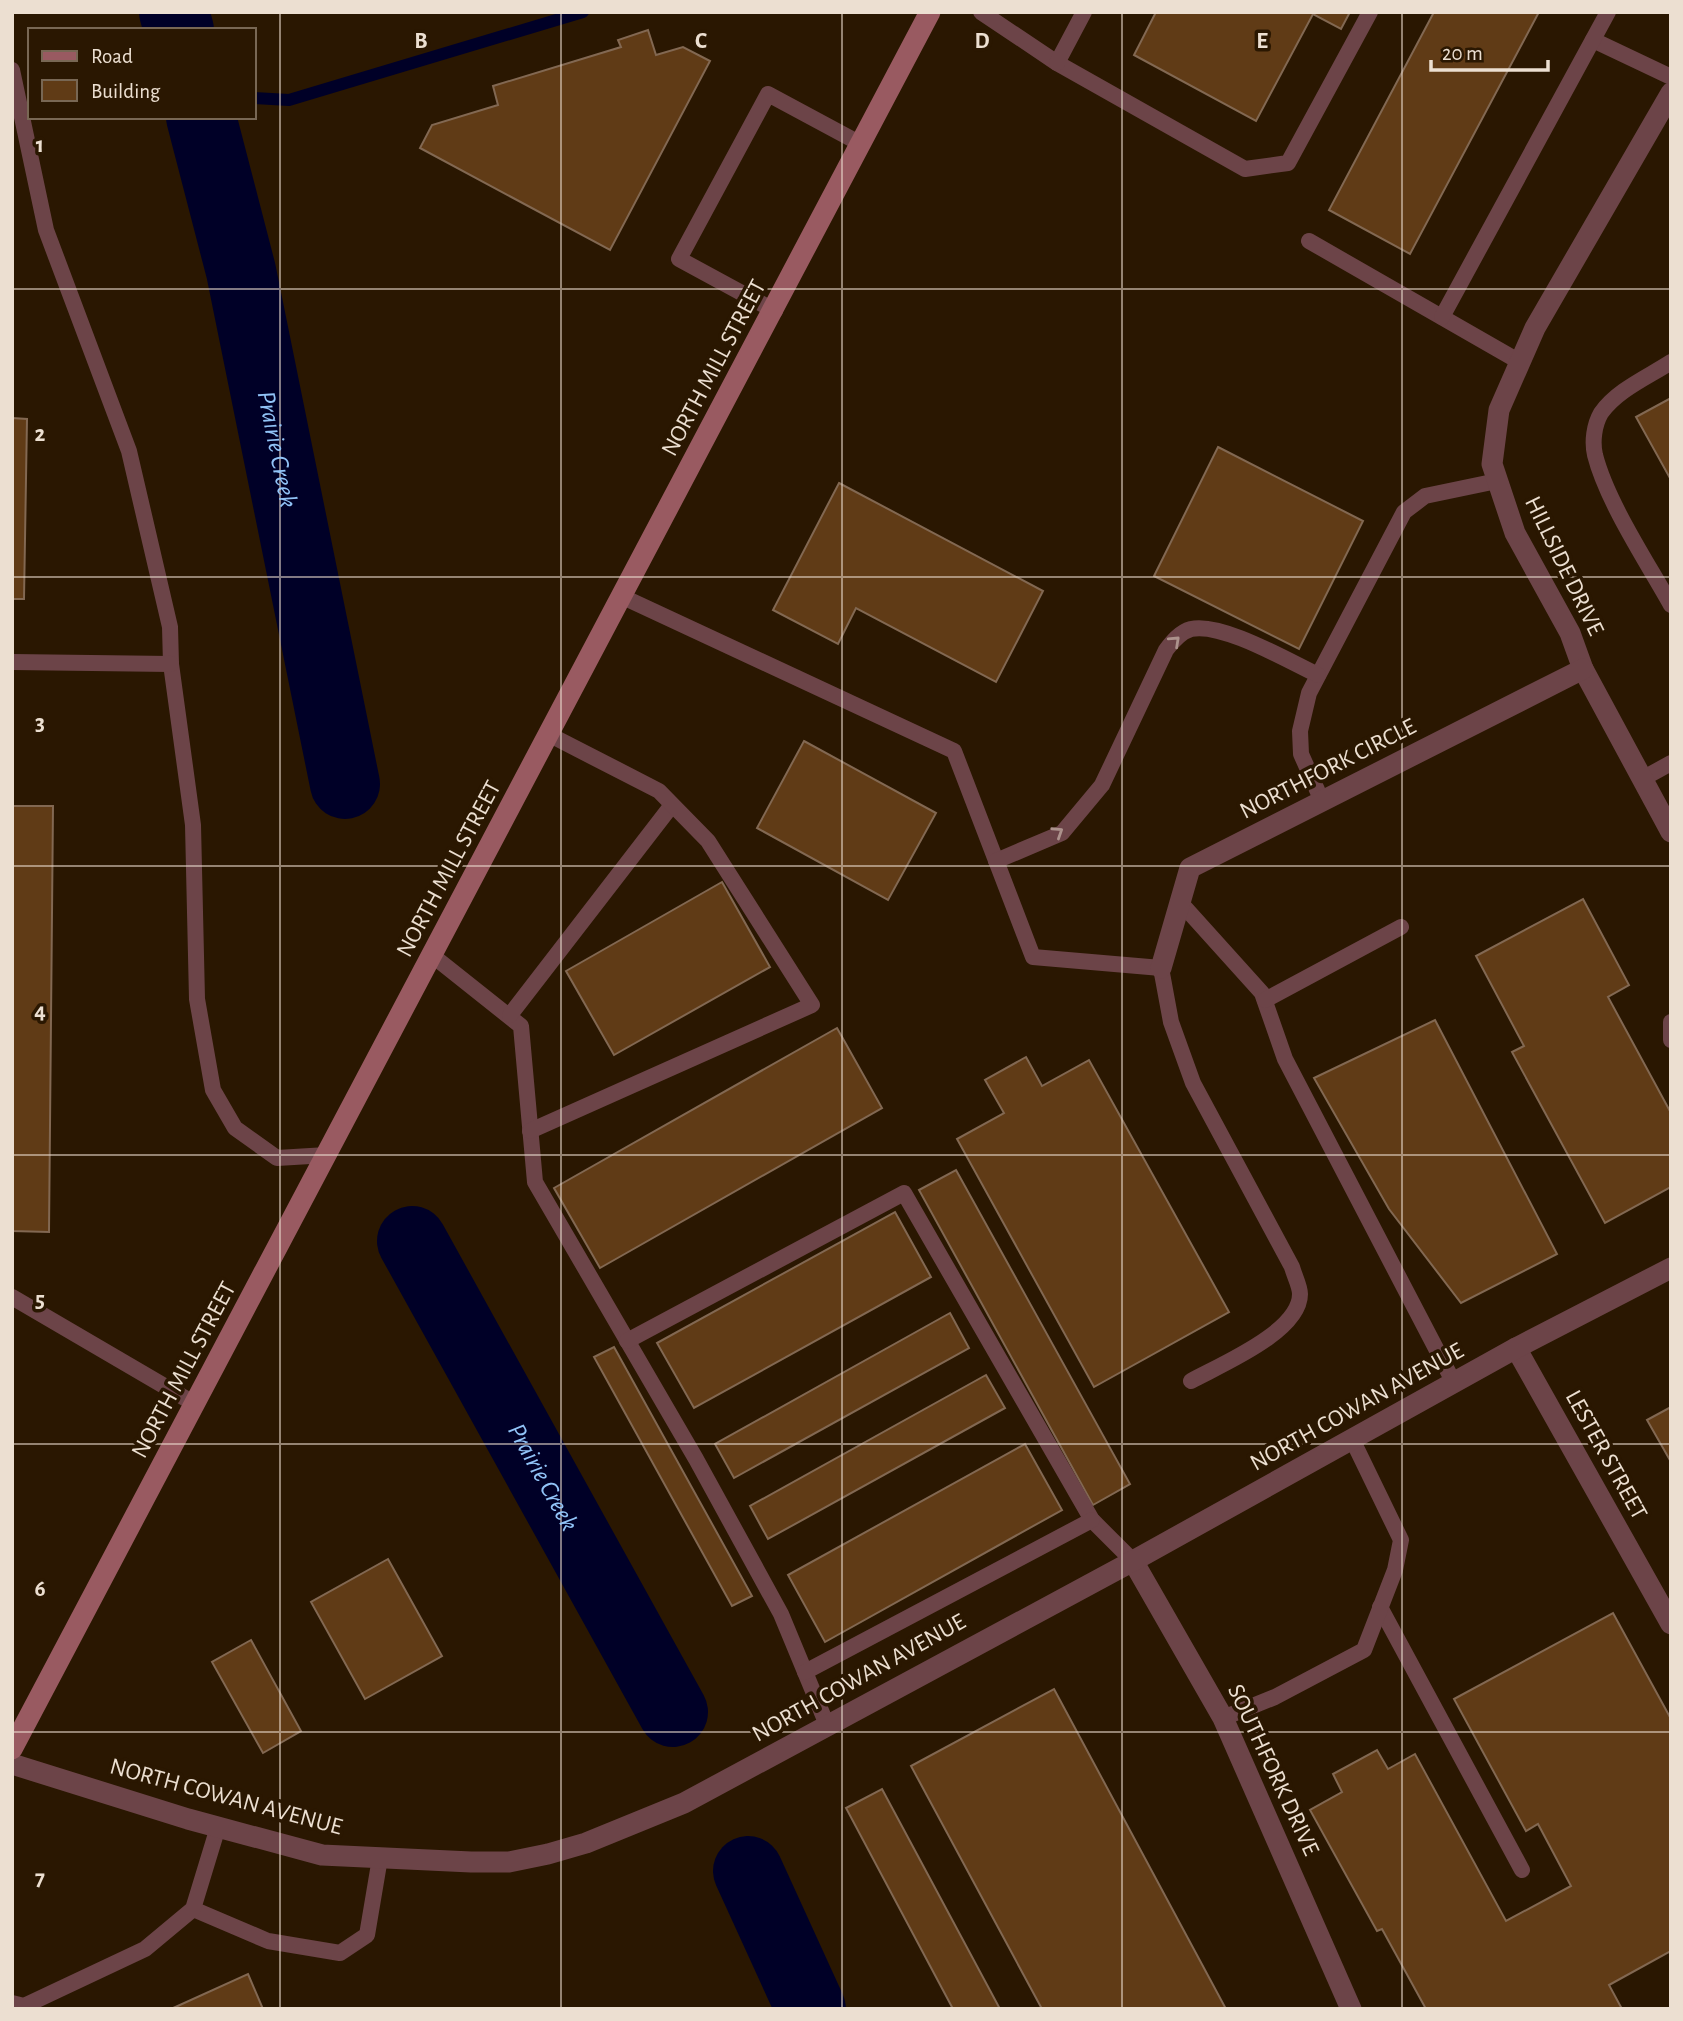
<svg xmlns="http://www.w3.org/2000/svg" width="1683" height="2021" font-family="'Alegreya Sans',sans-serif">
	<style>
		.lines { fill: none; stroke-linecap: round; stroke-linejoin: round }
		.stream { stroke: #000027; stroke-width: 12 }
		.river { stroke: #000027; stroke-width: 70 }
		.building { fill: #603b16; stroke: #826852; stroke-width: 2 }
		.service { stroke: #6c4448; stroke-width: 16 }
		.minor { stroke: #6c4448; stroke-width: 21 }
		.tertiary { stroke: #6c4448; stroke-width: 21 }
		.secondary { stroke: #995a61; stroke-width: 21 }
		.oneway { stroke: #ac928c }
		.grid { fill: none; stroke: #ecdfd1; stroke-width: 2; stroke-opacity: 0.55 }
		.labels { text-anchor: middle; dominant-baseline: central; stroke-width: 7; stroke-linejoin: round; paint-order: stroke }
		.street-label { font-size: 24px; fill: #ecdfd1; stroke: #2a1701 }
		.water-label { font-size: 26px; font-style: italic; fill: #91c3f7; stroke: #2a1701 }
		.grid-label { font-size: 23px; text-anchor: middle; font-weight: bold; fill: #ecdfd1; stroke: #2a1701; stroke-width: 7; stroke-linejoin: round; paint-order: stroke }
	</style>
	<rect width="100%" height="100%" fill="#2a1701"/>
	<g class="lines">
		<!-- stream -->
		<polyline class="stream" points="254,98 289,100 583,12"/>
		<!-- river -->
		<g class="river">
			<polyline points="174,12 179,30"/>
			<path id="s1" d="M201 117 241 271 345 784"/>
			<path id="s2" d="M412 1241 673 1712"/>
			<polyline points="748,1871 811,2009"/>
		</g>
	</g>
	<!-- building -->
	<g class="building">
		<polygon points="1156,12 1350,12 1341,29 1313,14 1256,121 1134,55"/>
		<polygon points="1434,12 1539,12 1410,254 1329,210"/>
		<polygon points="648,30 656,55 683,47 710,61 610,250 420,148 432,125 498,105 493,86 621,47 618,40"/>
		<polygon points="1671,398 1671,480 1636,417"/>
		<polygon points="12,418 27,419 24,599 12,599"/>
		<polygon points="1218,447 1363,521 1299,649 1154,576"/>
		<polygon points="839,483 1043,591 996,682 856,608 838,644 773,610"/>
		<polygon points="804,741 936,813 888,900 757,828"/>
		<polygon points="12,806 53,806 49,1232 12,1231"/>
		<polygon points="722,882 770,967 614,1055 566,971"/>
		<polygon points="1583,899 1629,985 1608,997 1671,1113 1671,1187 1605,1223 1512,1052 1524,1046 1476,956"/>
		<polygon points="1435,1020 1557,1254 1461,1303 1389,1209 1314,1078"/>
		<polygon points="837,1028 882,1108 600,1268 554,1188"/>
		<polygon points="1026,1057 1042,1086 1089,1060 1229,1312 1094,1387 957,1139 1004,1113 985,1080"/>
		<polygon points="956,1170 1130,1484 1093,1505 919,1190"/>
		<polygon points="895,1212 931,1277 694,1408 657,1343"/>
		<polygon points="950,1313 969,1348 734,1478 715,1444"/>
		<polygon points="614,1347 752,1596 732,1606 594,1357"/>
		<polygon points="986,1375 1005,1408 768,1539 750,1506"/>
		<polygon points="1671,1407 1671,1462 1647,1420"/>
		<polygon points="1025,1444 1062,1510 825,1642 788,1575"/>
		<polygon points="388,1559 442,1656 365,1699 311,1602"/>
		<polygon points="1613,1613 1671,1719 1671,1951 1609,1985 1622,2009 1426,2009 1382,1929 1377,1931 1310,1810 1342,1792 1333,1774 1377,1750 1388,1769 1415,1754 1506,1921 1571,1886 1538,1824 1526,1831 1454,1699"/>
		<polygon points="251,1640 301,1731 263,1753 212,1662"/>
		<polygon points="1054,1689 1226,2009 1042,2009 911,1766"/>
		<polygon points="882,1789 1000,2009 953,2009 846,1808"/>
		<polygon points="248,1974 263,2009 171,2009"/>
	</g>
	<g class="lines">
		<!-- service -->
		<g class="service">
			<polyline points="981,12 1057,63 1245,169 1288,163 1370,12"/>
			<polyline points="1593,40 1671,77"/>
			<polyline points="1057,63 1084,12"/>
			<polyline points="12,70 46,230 129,451 170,627 171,664 193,825 197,999 213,1090 235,1128 277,1158 327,1155"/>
			<polyline points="1309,241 1520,362"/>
			<polyline points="775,311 679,259 768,94 861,144"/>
			<polyline points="1442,317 1608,12"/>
			<path d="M1671 362C1648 377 1617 390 1601 413 1594 425 1592 442 1595 455 1607 502 1647 562 1671 605"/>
			<path d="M623 597 954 751 1033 957 1161 968 1171 1022 1193 1083 1292 1267C1294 1275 1300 1286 1300 1294 1300 1332 1220 1365 1191 1381"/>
			<polyline points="12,662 171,664"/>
			<polyline points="1642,779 1671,763"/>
			<polyline points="1322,801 1301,754 1300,731 1309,693 1404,512 1425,496 1497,481"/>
			<path d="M996 861 1062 833 1102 785 1166 650C1172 642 1180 632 1191 629 1222 622 1288 661 1318 675"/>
			<polyline points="1180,902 1262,993 1285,1059 1454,1383"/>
			<polyline points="433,956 521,1026 535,1182 696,1459 781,1614 827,1725"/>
			<polyline points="1265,1000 1401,927"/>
			<polyline points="510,1015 672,805"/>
			<polyline points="1671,1022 1671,1040"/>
			<polyline points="530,1131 812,1005 708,841 659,791 550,735"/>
			<polyline points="12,1297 195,1404"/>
			<polyline points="627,1341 904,1193 1092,1520 1133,1561"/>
			<polyline points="1380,1607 1522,1870"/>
			<polyline points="805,1672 1092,1520"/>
			<polyline points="1223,1718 1275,1697 1364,1650 1395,1570 1401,1540 1352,1439"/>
			<polyline points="193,1909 268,1941 340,1953 367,1935 380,1858"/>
			<polyline points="12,2003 24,2006 145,1949 193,1909 218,1827"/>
		</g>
		<!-- minor -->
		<g class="minor">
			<polyline points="1671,93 1535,328 1499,410 1492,464 1515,533 1570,633 1583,669 1671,832"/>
			<polyline points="1161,968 1190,868 1583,669"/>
			<polyline points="1516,1348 1671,1624"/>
			<polyline points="1133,1561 1223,1718 1351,2009"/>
		</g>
		<!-- tertiary -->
		<polyline class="tertiary" points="12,1764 188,1819 322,1855 471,1862 509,1862 548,1854 586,1843 684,1803 1133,1561 1516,1348 1671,1268"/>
		<!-- secondary -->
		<polyline class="secondary" points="12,1749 930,12"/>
	</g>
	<!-- one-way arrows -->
	<defs><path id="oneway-chevron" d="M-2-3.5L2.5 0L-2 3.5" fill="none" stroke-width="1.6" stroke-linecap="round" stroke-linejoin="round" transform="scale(1.75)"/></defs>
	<g class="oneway">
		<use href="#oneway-chevron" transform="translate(1175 641) rotate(-43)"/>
		<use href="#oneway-chevron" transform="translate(1058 832) rotate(-33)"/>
	</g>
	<!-- grid -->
	<path class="grid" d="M280 12V2009M561 12V2009M842 12V2009M1122 12V2009M1402 12V2009M12 289H1671M12 577H1671M12 866H1671M12 1155H1671M12 1444H1671M12 1732H1671"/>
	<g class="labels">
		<!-- street labels -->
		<g class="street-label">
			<text transform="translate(714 368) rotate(-62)">NORTH MILL STREET</text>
			<text transform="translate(1564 566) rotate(64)">HILLSIDE DRIVE</text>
			<text transform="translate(1328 769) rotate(-27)">NORTHFORK CIRCLE</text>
			<text transform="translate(449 869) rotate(-62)">NORTH MILL STREET</text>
			<text transform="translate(184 1370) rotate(-62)">NORTH MILL STREET</text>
			<text transform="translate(1357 1407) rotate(-29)">NORTH COWAN AVENUE</text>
			<text transform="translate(1606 1455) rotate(61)">LESTER STREET</text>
			<text transform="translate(859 1678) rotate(-29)">NORTH COWAN AVENUE</text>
			<text transform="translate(1273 1770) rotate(65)">SOUTHFORK DRIVE</text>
			<text transform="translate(226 1797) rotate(15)">NORTH COWAN AVENUE</text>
		</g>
		<!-- water labels -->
		<g class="water-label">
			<text stroke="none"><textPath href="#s1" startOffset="341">Prairie Creek</textPath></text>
			<text stroke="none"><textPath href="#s2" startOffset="270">Prairie Creek</textPath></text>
		</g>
	</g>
	<g class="grid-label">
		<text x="421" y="48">B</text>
		<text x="701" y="48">C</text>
		<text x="982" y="48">D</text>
		<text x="1262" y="48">E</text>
		<text x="40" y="152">1</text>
		<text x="40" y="441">2</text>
		<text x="40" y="730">3</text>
		<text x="40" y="1018">4</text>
		<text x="40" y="1307">5</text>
		<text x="40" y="1596">6</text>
		<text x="40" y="1885">7</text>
	</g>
	<!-- border -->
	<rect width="1683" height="2021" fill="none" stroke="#ecdfd1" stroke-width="28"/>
	<!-- legend -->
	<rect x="28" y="28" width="228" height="91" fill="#2a1701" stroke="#786754" stroke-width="2"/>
	<rect x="42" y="51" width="35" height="10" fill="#995a61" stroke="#786754" stroke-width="2"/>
	<text x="91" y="63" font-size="21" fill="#ecdfd1">Road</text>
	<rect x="42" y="80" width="35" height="21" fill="#603b16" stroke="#786754" stroke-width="2"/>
	<text x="91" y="98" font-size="21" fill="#ecdfd1">Building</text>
	<!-- scale -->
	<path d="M1431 60v10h117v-10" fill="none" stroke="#ecdfd1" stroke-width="3.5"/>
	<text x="1442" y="60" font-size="21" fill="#ecdfd1" stroke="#2a1701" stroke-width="5" paint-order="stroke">20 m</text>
</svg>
